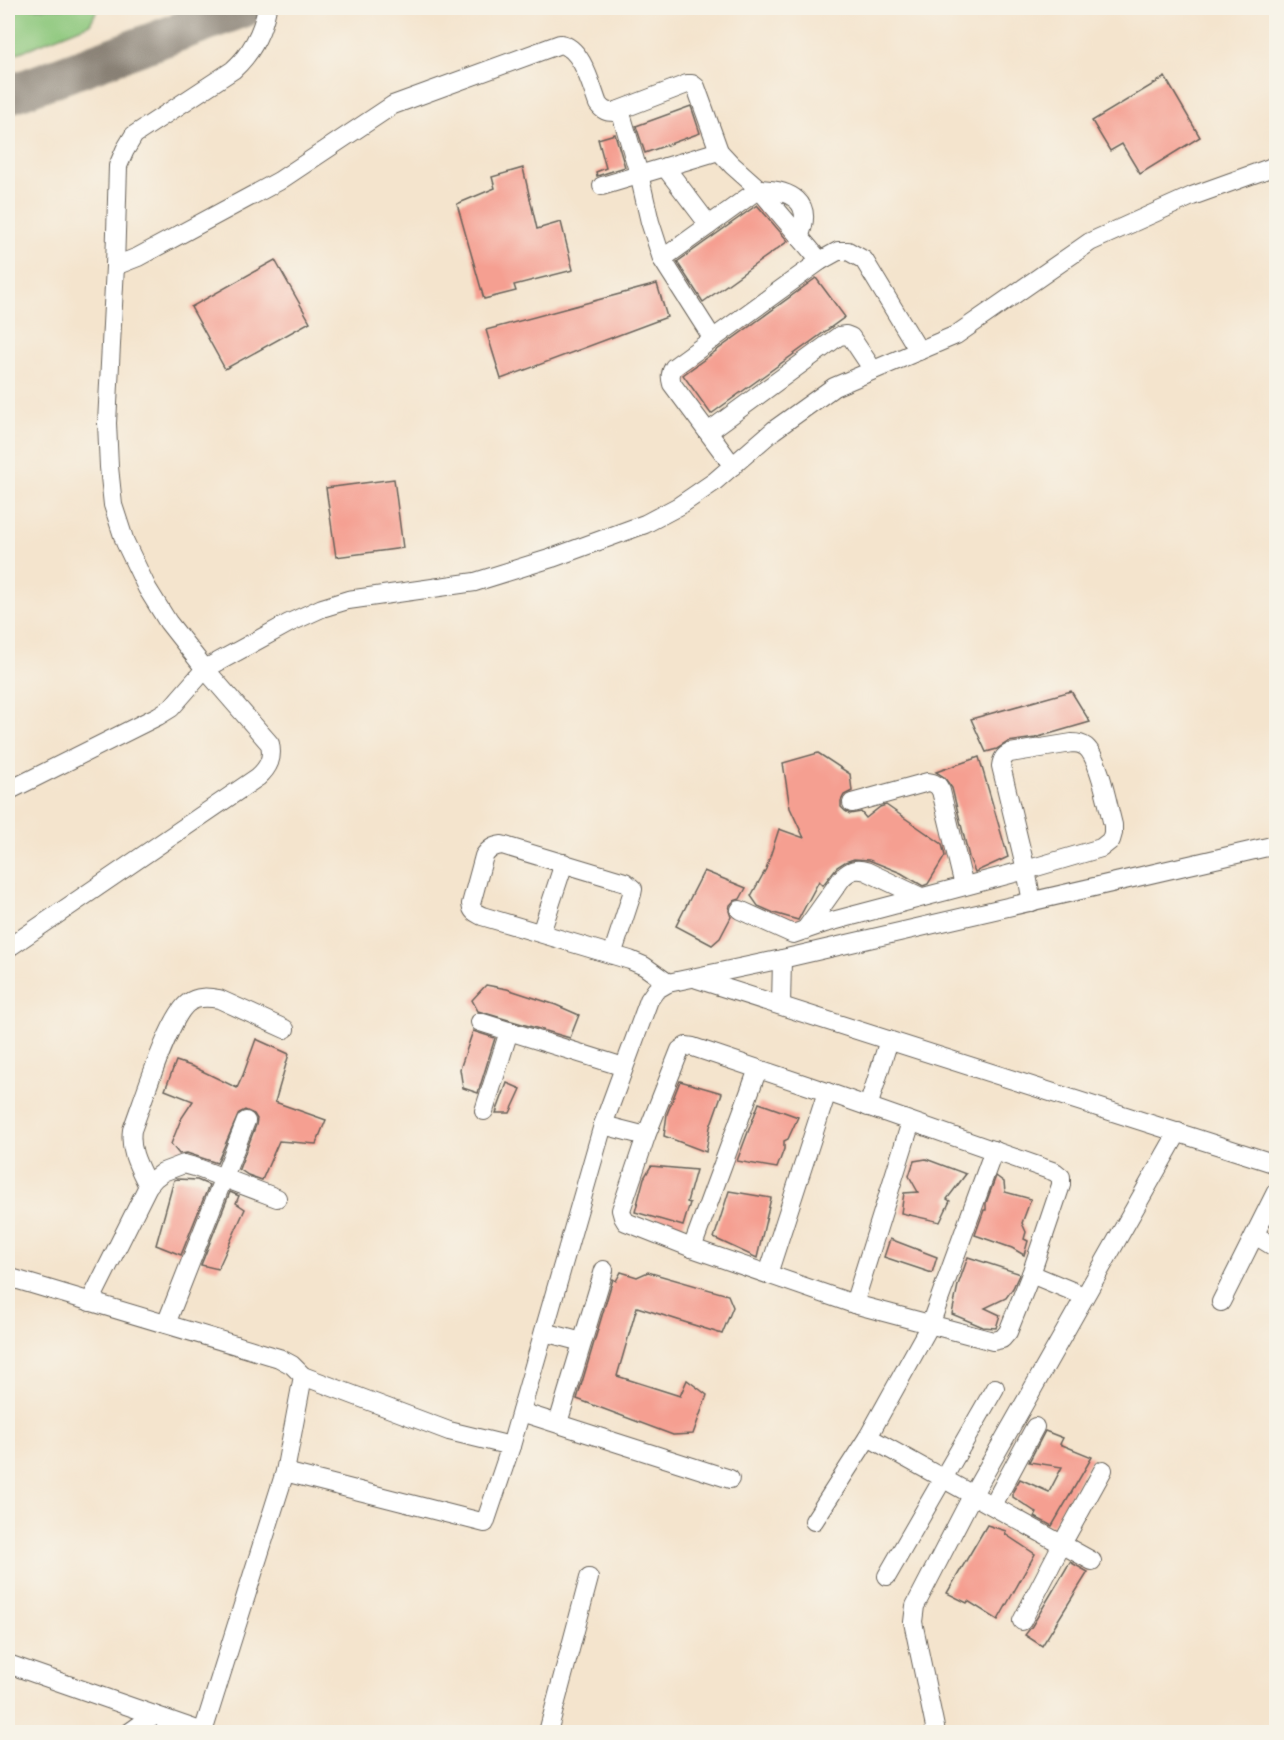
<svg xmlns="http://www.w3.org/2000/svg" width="1284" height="1740" font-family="'Indie Flower',sans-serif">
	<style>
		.green { fill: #8cc77c; stroke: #54724c; stroke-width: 1.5 }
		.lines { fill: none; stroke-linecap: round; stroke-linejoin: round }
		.taxiway { stroke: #888074; stroke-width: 39 }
		.building { fill: #f59f91 }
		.minor-casing { stroke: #68625a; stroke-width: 20 }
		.minor { stroke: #fff; stroke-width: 18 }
	</style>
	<rect width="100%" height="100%" fill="#f7f3e8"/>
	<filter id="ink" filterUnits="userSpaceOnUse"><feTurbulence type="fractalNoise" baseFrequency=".0167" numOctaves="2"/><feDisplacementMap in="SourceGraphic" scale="12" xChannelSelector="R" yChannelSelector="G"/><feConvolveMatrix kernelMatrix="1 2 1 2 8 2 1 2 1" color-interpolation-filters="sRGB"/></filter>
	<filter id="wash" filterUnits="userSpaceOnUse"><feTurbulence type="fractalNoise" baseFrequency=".008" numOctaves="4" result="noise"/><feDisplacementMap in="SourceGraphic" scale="24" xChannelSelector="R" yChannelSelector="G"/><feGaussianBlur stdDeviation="1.35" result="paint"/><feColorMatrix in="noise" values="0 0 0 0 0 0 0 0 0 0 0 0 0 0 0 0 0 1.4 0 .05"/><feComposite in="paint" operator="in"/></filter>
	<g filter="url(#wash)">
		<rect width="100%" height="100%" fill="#f4e4cd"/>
		<!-- green -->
		<polygon class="green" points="8,8 98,8 90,24 8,57"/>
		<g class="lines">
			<!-- taxiway -->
			<polyline class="taxiway" points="8,95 244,8"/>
		</g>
		<g id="blocks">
			<!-- building -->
			<g class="building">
				<polygon points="1165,77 1200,137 1140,174 1122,144 1110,151 1092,121"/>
				<polygon points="691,106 700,133 645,153 636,126"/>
				<polygon points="615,134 625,167 597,176 596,172 606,168 598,139"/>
				<polygon points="523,168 537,229 561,222 573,270 514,285 516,291 484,299 457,204 495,188 492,177"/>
				<polygon points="757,205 788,241 703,302 677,262"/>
				<polygon points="275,260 310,322 225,369 191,307"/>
				<polygon points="816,278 845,317 711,414 683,375"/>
				<polygon points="657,284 667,317 501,379 486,330"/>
				<polygon points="394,479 403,548 336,557 326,488"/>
				<polygon points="1071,691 1090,722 1035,738 1008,742 997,749 986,752 971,719"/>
				<polygon points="818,753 850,774 852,791 844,795 841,801 841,807 845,811 850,814 861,812 866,818 880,807 886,805 942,844 945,856 928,884 923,886 901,873 869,860 854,859 845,862 837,867 823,885 819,881 798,920 774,913 758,906 751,896 766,869 779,829 804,838 790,808 783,763"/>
				<polygon points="979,757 1008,857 975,872 969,857 952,788 944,777 936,772"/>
				<polygon points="704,871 746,888 740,899 734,901 730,905 729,911 731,917 720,938 712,945 676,926"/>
				<polygon points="486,985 507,989 556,1005 579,1015 570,1038 478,1011 472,1000"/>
				<polygon points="473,1031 495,1038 478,1093 463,1088 460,1069"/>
				<polygon points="256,1039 289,1054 275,1102 326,1120 316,1144 279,1141 262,1180 248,1175 239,1169 256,1125 257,1119 254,1114 245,1110 239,1113 217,1163 187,1153 179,1154 171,1144 181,1119 193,1101 165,1090 176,1061 194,1067 237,1088 243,1075"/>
				<polygon points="680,1081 722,1093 710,1127 706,1152 664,1136 667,1114"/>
				<polygon points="507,1083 521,1089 510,1113 496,1113"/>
				<polygon points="759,1103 798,1117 788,1139 784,1141 784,1149 777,1168 737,1161"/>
				<polygon points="926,1159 966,1174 947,1199 950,1201 940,1222 901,1213 904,1193 918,1192 909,1176 914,1161"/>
				<polygon points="651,1166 696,1170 687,1202 690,1203 683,1226 635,1212 644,1178"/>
				<polygon points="996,1176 1004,1182 1005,1192 1031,1199 1022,1223 1026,1232 1024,1239 1028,1241 1024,1255 1012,1248 975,1235 984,1210 986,1210 986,1203"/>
				<polygon points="177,1179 197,1180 209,1185 181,1255 156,1245 174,1180"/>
				<polygon points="729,1191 771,1198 757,1258 714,1238"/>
				<polygon points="230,1192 239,1196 236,1203 245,1209 218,1269 201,1265"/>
				<polygon points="890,1239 937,1257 932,1273 884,1257"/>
				<polygon points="968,1257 1018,1273 1019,1275 1013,1288 1006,1298 985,1308 1000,1315 996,1328 983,1327 952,1314 958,1285"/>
				<polygon points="621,1272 637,1277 648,1272 728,1295 733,1307 722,1334 637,1307 617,1376 680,1396 687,1380 707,1395 693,1434 673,1435 577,1399 613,1279 616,1281"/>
				<polygon points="1045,1431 1063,1438 1060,1444 1092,1457 1052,1526 1035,1517 1037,1513 1013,1497 1013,1491 1020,1479 1049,1492 1062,1467 1029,1462"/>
				<polygon points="987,1525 1006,1531 1005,1534 1035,1554 998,1620 968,1601 967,1603 947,1593"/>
				<polygon points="1070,1562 1088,1572 1042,1646 1025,1635 1032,1626"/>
			</g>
		</g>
	</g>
	<g filter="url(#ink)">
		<use href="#blocks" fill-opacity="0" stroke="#68625a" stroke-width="1.5"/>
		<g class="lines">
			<!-- minor casing -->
			<g class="minor-casing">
				<g id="minor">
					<polyline points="620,110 639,174 650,222 662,259 713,339"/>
					<polyline points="665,167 709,225"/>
					<polyline points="602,186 719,151"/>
					<path d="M662 259 759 189C790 190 815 201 799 237"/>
					<path d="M115 266 138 257 279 181 393 105 560 44C582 47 591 86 598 104 603 111 607 112 614 112L687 84H692L696 87 719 151 732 165 759 189 820 261"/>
					<polyline points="708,432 839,336 846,335 851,337 873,370"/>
					<path d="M733 466 672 384C670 377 670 373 674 367L820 261 838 251H848L864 260 919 351"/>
					<polyline points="8,791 158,716 171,708 205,669 289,623 322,608 348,600 475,582 552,558 645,524 679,506 714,482 774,430 834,387 956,335 1090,242 1192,196 1270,168 1276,164"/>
					<polyline points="852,803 928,782 933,783 938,786 941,791 964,886"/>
					<path d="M740 910 793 934 825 923 1026 870 1101 848 1111 840 1113 833V825C1108 807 1100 759 1086 747 1082 744 1078 743 1072 743L1010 753C1004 756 1002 759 1001 766L1026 870 1032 902"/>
					<path d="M805 930 842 878C850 870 856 868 866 871L921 897"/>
					<polyline points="541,933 564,863"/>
					<path d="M8 948 258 777C269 767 273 758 270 744L205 669 168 622 147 588 125 542 113 505 109 467 107 423 115 266 118 166 125 150 134 135 233 70C252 53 262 33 267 8"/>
					<path d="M612 955 632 894 633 889 625 882 502 845C493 846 489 849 484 856L471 904C472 912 476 913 482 916L630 960 644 966 668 983"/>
					<polyline points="697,979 1276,1164"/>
					<polyline points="781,1005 782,959"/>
					<polyline points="480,1022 624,1067"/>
					<polygon points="686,1046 693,1047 827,1092 1055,1172 1061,1177 1061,1185 1031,1274 1008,1332 1002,1339 993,1341 854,1304 692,1248 626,1222 623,1217 621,1210 646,1136 680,1050"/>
					<polyline points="868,1107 889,1040"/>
					<polyline points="484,1111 509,1031"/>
					<polyline points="603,1125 646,1136"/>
					<path d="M148 1186C139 1167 129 1151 132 1130 142 1104 169 1017 188 1003 197 996 208 997 219 999L285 1029"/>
					<polyline points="1255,1235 1276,1248"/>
					<polyline points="692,1248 758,1069"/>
					<polyline points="768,1274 827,1092"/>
					<polyline points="1031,1274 1084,1296"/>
					<polyline points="8,1277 279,1358 292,1365 303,1376 285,1472"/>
					<polyline points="90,1302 148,1186 155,1178 163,1172 184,1164 195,1167 277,1198"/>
					<polyline points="1221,1302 1276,1192"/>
					<polyline points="854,1304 911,1122"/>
					<polyline points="166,1324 246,1121"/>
					<polyline points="544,1332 582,1342"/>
					<polyline points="303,1376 449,1431 511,1446"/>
					<polyline points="521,1412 730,1479"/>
					<polyline points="558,1423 604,1270"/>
					<polyline points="868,1437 1092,1561"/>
					<polyline points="993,1505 1035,1427"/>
					<polyline points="814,1521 868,1437 930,1325 994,1150"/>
					<polyline points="887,1576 995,1388"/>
					<polyline points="1022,1621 1062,1544 1103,1470"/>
					<polyline points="8,1664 203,1732"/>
					<polyline points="130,1732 154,1715"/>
					<polyline points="203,1732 285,1472 485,1523 511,1446 603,1125 649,1000 656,990 668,983 782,959 1276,845"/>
					<polyline points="548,1732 589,1578"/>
					<polyline points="936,1732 913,1622 915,1606 973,1494 1178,1132"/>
				</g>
			</g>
			<!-- minor -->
			<use href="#minor" class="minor"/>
		</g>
	</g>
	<!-- margin -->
	<rect width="1284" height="1740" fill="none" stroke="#f7f3e8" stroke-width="30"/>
</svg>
